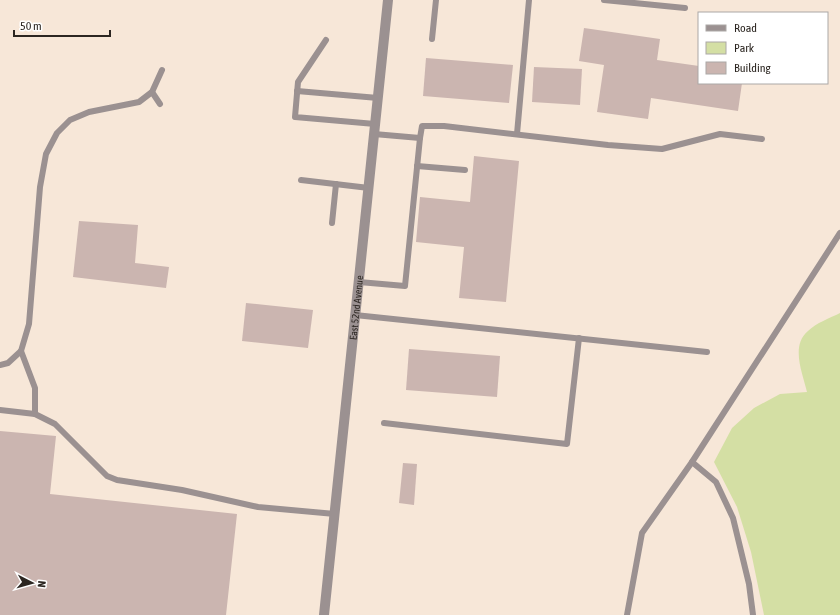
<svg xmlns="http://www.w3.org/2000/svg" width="840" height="615" font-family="'Asap Condensed',sans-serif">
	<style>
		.green { fill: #d4dfa4 }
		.building { fill: #cbb5b0 }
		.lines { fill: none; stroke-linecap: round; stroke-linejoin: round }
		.service { stroke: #9b9191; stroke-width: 6 }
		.tertiary { stroke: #9b9191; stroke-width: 10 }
		.labels { text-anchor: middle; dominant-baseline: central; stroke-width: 3; stroke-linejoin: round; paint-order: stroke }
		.street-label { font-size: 10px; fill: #2c2621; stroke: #fff }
	</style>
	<rect width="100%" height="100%" fill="#f7e7d8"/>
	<!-- green -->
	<path class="green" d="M840 313V615H764L751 552 737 507 714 462 732 428 754 408 780 394 807 392C803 374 790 346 808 331 816 323 830 318 840 313Z"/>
	<!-- building -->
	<g class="building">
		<polygon points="584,28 660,39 657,60 699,66 699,83 742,83 738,111 651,98 648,119 597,112 604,65 579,61"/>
		<polygon points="426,58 513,65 509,103 423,96"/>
		<polygon points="534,67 582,69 580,105 532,102"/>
		<polygon points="474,156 519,161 506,302 459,298 464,247 416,242 420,197 470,202"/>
		<polygon points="79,221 138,225 135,263 169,267 166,288 73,277"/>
		<polygon points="246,303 313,310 308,348 242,341"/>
		<polygon points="409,349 500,356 497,397 406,390"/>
		<polygon points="0,431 56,436 50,494 237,514 226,615 0,615"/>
		<polygon points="403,463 417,464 414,505 399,503"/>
	</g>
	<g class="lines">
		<!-- service -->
		<g class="service">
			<polyline points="604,0 685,8"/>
			<polyline points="432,39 436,0"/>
			<polyline points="326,40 298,82 295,117 375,124"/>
			<polyline points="297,91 378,98"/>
			<polyline points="152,92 160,104"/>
			<polyline points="517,134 529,0"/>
			<polyline points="420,138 422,126 444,126 608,145 662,149 720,134 762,139"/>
			<polyline points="417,166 465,170"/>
			<polyline points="301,180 369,188"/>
			<polyline points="332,223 336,184"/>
			<polyline points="359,282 405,286 420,138 374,134"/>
			<polyline points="355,315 707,352"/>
			<polyline points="21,351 35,388 35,414"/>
			<polyline points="0,365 8,363 21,351 29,324 40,187 46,154 57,133 70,120 89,112 139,102 152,92 162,70"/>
			<polyline points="0,410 35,414 55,424 107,476 117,480 182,490 258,507 335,514"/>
			<polyline points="384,423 567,444 579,338"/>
			<polyline points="692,462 716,482 733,518 749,584 753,615"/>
			<polyline points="627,615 642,533 692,462 840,233"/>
		</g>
		<!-- tertiary -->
		<path class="tertiary" id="s1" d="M324 615 388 0"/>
	</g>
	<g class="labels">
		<!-- street labels -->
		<g class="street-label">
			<text stroke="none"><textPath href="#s1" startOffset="309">East 52nd Avenue</textPath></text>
		</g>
	</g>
	<!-- legend -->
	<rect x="698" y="12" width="130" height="72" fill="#ffffff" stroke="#aba8a6"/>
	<rect x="706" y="25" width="20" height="6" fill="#9b9191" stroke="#aba8a6"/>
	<text x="734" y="32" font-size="12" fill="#2c2621">Road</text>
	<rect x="706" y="42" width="20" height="12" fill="#d4dfa4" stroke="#aba8a6"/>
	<text x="734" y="52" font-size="12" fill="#2c2621">Park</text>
	<rect x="706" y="62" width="20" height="12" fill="#cbb5b0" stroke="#aba8a6"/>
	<text x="734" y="72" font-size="12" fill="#2c2621">Building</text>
	<!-- north arrow -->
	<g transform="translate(32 583) rotate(96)" stroke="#ffffff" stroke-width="3" paint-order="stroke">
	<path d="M0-3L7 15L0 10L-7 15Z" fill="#2c2621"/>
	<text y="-6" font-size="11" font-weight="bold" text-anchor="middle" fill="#2c2621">N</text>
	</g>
	<!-- scale -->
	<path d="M14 30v6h96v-6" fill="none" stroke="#2c2621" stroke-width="2"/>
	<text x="20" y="30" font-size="12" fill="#2c2621" stroke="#ffffff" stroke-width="3" paint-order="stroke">50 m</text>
</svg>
